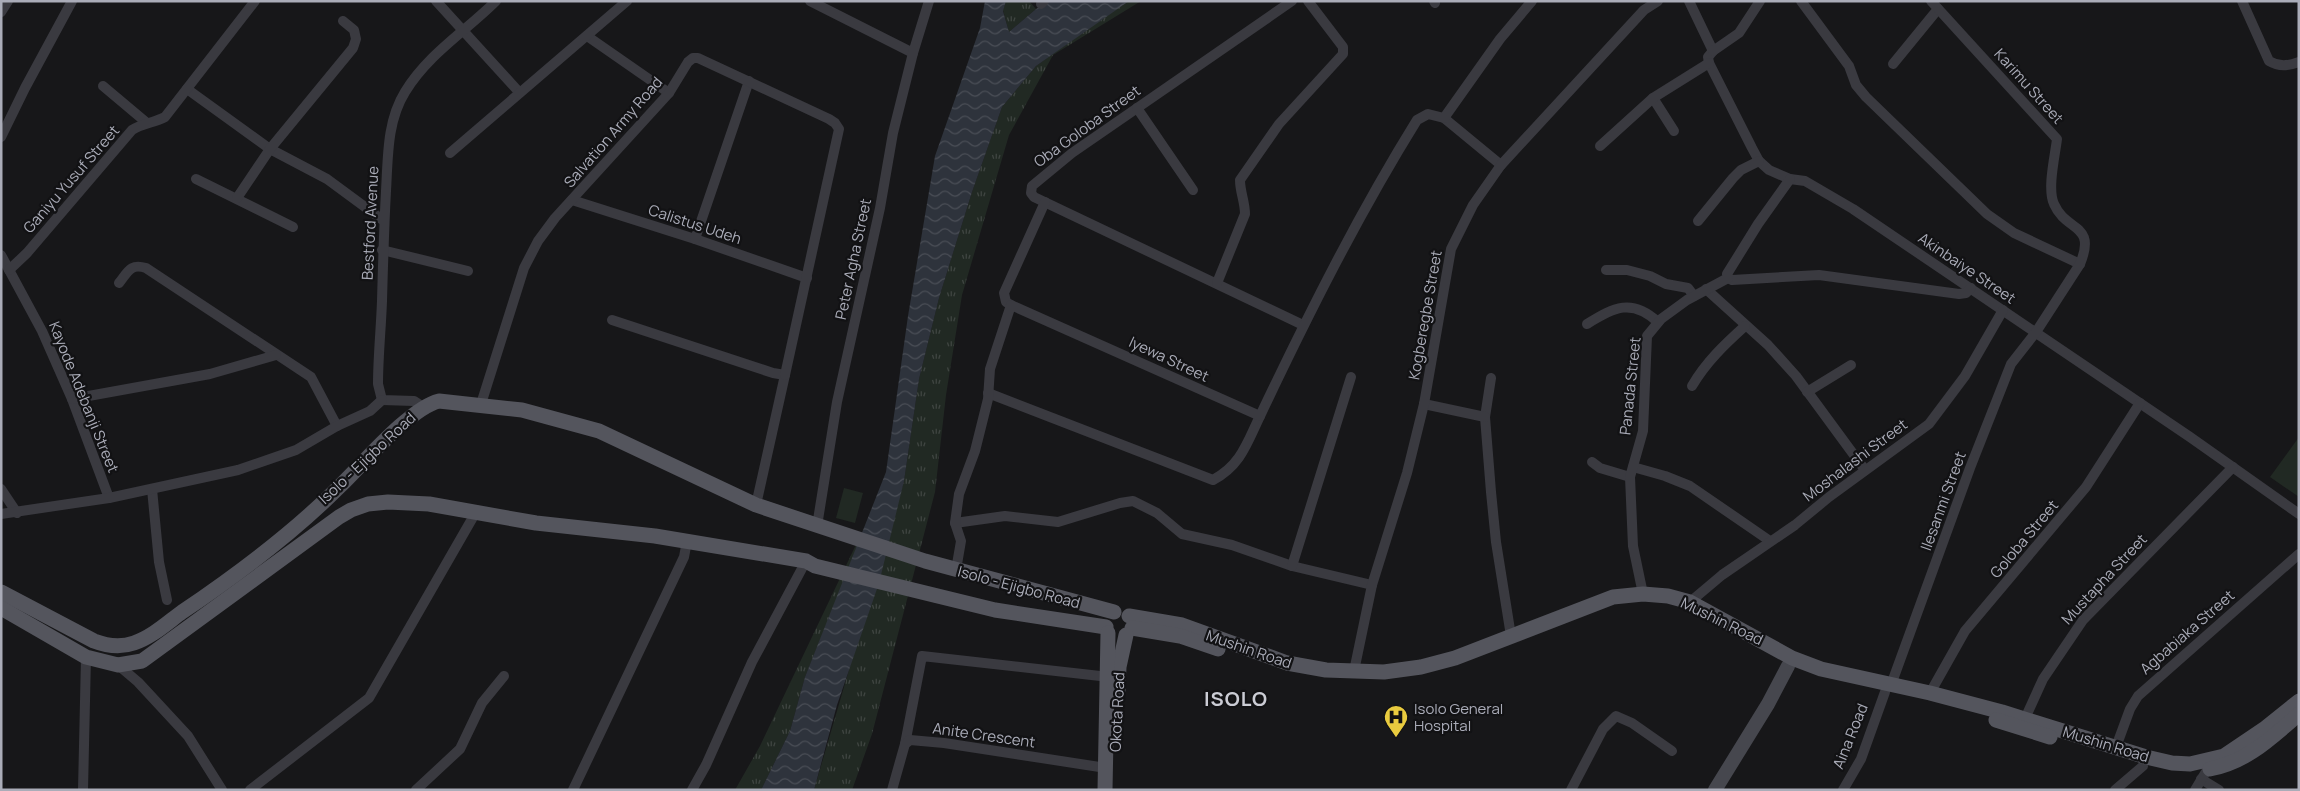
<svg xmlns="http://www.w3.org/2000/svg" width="2300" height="791" font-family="Manrope,sans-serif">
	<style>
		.grass { fill: url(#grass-tufts) }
		.green { fill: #212923 }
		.water { fill: url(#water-waves) }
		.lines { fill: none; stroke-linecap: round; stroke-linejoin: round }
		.street { stroke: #3a3a40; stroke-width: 10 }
		.secondary { stroke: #46474e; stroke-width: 14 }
		.primary { stroke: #54555d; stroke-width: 15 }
		.labels { text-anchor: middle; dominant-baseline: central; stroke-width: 4.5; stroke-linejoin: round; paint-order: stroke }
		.street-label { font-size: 15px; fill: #aaacb8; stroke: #121214 }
		.poi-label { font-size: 15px; fill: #aaacb8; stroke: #121214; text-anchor: start }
		.district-label { font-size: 20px; font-weight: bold; letter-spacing: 1px; fill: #cbccd4; stroke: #121214 }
	</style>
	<defs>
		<pattern id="grass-tufts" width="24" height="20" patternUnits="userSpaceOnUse" patternTransform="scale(1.25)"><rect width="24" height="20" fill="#212923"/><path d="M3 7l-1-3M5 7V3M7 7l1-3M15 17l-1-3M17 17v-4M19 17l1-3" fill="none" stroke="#3f4541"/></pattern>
		<pattern id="water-waves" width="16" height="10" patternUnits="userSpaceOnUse" patternTransform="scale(1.25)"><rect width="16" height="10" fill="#2e333c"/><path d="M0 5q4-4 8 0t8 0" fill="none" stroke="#4a4e56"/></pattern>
	</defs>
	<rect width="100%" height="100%" fill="#171719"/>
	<!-- grass -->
	<g class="grass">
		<polygon points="1006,1 1029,1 1036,9 1009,32 1003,10"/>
		<polygon points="1127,1 1141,1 1053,55 1009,135 962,295 946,395 935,492 872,734 852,790 814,790 904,481 919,379 939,298 972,192 1002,107 1036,66"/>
		<polygon points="863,530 844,581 805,677 790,731 761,790 735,790 760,746"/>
	</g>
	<!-- green -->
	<g class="green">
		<polygon points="2299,437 2299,497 2270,477"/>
		<polygon points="844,488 863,493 855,523 836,518"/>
	</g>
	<!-- water -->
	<polygon class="water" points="985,1 1006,1 1003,11 1009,32 1036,9 1050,1 1129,1 1036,66 1002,107 972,192 939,298 919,379 904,481 879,583 837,705 814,790 761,790 790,731 805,677 886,472 908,316 935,156 980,28"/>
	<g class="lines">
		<!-- street -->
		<g class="street">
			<polyline points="436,1 519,92"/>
			<polyline points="810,1 913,53"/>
			<polyline points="1292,1 1072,153 1032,186 1031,193 1034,197 1303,325"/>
			<polyline points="1434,1 1435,3"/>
			<polyline points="1689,1 1713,51 1708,57 1709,63 1752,148 1759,161 1769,170 1790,179 1805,181 1853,209 2190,437 2299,514"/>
			<polyline points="1801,1 1849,66 1856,85 1866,97 1987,214 2014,233 2080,264"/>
			<path d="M2242 1 2269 61C2279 67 2288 66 2299 62"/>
			<polyline points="1041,4 1044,1"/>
			<polyline points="1,12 8,1"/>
			<polyline points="587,36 669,93"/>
			<polyline points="1713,51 1739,33 1760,1"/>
			<polyline points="1893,64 1938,9"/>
			<polyline points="103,86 147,123"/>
			<polyline points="187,89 270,149 327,179 384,221"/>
			<polyline points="1653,98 1674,131"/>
			<polyline points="1137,108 1193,190"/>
			<polyline points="1444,118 1501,165"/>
			<polyline points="1,137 25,88 72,1"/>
			<polyline points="1600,146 1653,98 1709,63"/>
			<polyline points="450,153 627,1"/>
			<polyline points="196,179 293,227"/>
			<polyline points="237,198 270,149 353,48 356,39 354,30 343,21"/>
			<polyline points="572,200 695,239 807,278"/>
			<polyline points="1698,221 1733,178 1741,170 1759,161"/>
			<polyline points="695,239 749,81"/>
			<polyline points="382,250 468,271"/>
			<polyline points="1,255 42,331 72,399 109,498"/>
			<path d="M9 270 27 253 132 130C143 123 154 123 165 117L255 1"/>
			<polyline points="1606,270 1627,270 1650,276 1666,284 1688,288 1694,296"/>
			<polyline points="1728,278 1732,280 1819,275 1959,294 1966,293 1971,288"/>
			<path d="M119 283C128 272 130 263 146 268L311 377 337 426"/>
			<path d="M1217 283 1245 214C1245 202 1240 192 1240 180L1279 124 1343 54V47L1308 1"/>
			<polyline points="1706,289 1768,345 1796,376 1865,470"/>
			<polyline points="1011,305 1006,302 1004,293 1045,202"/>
			<polyline points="612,320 773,373 785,375 756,505"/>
			<path d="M1587 324C1614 307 1632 298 1658 322"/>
			<polyline points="1491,378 1485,417 1491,492 1496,542 1511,636"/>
			<path d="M1692 386C1706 362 1725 344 1745 326"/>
			<polyline points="1807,392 1851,365"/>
			<path d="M988 393 1213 480C1241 465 1247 443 1260 416"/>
			<polyline points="72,399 210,374 276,355"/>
			<polyline points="481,404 524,268 538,241 555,218 669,93 688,62 693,58 698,58 829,119 835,123 839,129 785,375"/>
			<polyline points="1424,404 1485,417"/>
			<path d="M423 407 414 401 382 400 378 384C378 357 381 329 382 301 383 264 384 228 386 191 388 157 387 121 405 92 428 54 466 31 496 1"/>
			<polyline points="1592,462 1600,468 1630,477"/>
			<polyline points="1633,467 1665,476 1690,486 1770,541"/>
			<polyline points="1,489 17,513"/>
			<polyline points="152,489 159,562 167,600"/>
			<polyline points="1,514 109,498 238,470 296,450 337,426 370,411 382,400"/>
			<polyline points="955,523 1005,516 1058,522 1120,503 1133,501 1157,513 1182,534 1232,545 1292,566 1372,585"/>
			<polyline points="817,526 837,402 880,208 893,133 913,53 929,1"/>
			<polyline points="1292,566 1351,377"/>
			<path d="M956 570 961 541 955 523 959 494 975 451 988 399 990 369 1011 305 1260 416C1308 315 1358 215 1417 120L1428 114 1444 118 1500 39 1532 1"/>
			<polyline points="1643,594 1633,546 1630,477 1643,431 1647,336 1661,319 1687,300 1728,278 1727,274 1758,224 1790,179"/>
			<polyline points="1690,602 1722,575 1795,525 1829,497 1929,424 1965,376 2003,310"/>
			<polyline points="118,665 138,682 188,736 222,790"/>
			<polyline points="1354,671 1372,585 1407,473 1424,404 1451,249 1473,205 1501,165 1644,10 1658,1"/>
			<path d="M1891 685 1970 468 2011 364 2036 332 2080 264C2097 223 2066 232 2054 204 2047 189 2055 156 2057 139L1931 1"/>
			<polyline points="1930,693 1965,631 2086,487 2140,403"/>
			<polyline points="2023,723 2043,679 2083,620 2233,467"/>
			<polyline points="905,744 922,656 1109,677"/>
			<polyline points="2116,747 2130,709 2138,696 2299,554"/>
			<polyline points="2201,779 2219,790"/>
			<polyline points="83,790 86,657"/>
			<polyline points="250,790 369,698 476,512"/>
			<polyline points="416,790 460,749 482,703 504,676"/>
			<polyline points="573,790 684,557 687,541"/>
			<polyline points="692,790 706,765 752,662 806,561"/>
			<polyline points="892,790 905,744 910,740 944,743 1106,768"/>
			<polyline points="1571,790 1603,729 1616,716 1632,723 1672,751"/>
			<polyline points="1843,790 1861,759 1885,692"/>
			<polyline points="2115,790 2143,766"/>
			<polyline points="2195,790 2207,770"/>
		</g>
		<!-- secondary -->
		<polyline class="secondary" points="1715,790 1768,704 1788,666"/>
		<!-- primary -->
		<g class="primary">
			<path d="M1 592 94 641C107 646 120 648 134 643 152 637 167 623 182 612 237 575 292 534 339 487 363 464 410 408 439 401L522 410 599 431 756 505 925 561 1114 612"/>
			<polyline points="1,608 86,657 118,665 142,661 339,517 351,510 368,504 388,502 429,504 536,523 655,536 806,561 815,566 995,610 1106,627"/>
			<polyline points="1129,616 1182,625 1287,663 1326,670 1384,672 1421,667 1455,658 1613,597 1643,594 1668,596 1690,602 1792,658 1821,669 1930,693 2002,712 2146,757 2172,763 2190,764 2224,756 2264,729 2299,701"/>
			<polyline points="1132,628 1180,636 1218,649"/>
			<polyline points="1118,691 1119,667 1126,635"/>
			<polyline points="1996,720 2050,737"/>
			<path d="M2210 769C2247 762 2271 738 2299 714"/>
			<polyline points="1105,790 1108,633"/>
		</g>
	</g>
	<!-- icons -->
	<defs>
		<g id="hospital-pin" transform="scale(1.25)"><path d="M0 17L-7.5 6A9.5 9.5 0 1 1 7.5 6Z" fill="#e9cb3f" stroke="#121214"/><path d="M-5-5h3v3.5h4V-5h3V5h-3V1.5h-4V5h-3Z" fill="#111"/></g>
	</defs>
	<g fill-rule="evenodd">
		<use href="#hospital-pin" x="1396" y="717"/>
	</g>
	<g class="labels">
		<!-- street labels -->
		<g class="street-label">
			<text transform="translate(2029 86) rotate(48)">Karimu Street</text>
			<text transform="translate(1087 126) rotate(-36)">Oba Goloba Street</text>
			<text transform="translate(613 132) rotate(-49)">Salvation Army Road</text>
			<text transform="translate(71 179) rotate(-49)">Ganiyu Yusuf Street</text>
			<text transform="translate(370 223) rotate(-87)">Bestford Avenue</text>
			<text transform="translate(695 224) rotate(18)">Calistus Udeh</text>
			<text transform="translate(853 259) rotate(-78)">Peter Agha Street</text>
			<text transform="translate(1967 268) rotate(34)">Akinbaiye Street</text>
			<text transform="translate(1425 315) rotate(-80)">Kogberegbe Street</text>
			<text transform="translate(1169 359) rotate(25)">Iyewa Street</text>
			<text transform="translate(1630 386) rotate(-84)">Panada Street</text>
			<text transform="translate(84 397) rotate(68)">Kayode Adebanji Street</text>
			<text transform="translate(367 458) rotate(-43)">Isolo - Ejigbo Road</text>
			<text transform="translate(1855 460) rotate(-37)">Moshalashi Street</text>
			<text transform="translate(1943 501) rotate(-70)">Ilesanmi Street</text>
			<text transform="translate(2024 539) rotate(-50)">Goloba Street</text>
			<text transform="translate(2104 579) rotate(-47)">Mustapha Street</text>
			<text transform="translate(1019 587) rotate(15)">Isolo - Ejigbo Road</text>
			<text transform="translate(1722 621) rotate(26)">Mushin Road</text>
			<text transform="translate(2187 632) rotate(-41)">Agbabiaka Street</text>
			<text transform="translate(1249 649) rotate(19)">Mushin Road</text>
			<text transform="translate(1117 712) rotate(-87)">Okota Road</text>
			<text transform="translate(984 735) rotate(8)">Anite Crescent</text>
			<text transform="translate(1850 736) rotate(-68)">Aina Road</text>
			<text transform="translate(2106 744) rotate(17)">Mushin Road</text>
		</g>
		<!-- poi labels -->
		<g class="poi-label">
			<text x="1414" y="708">Isolo General<tspan x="1414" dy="17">Hospital</tspan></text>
		</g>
		<!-- district labels -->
		<g class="district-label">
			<text x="1236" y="698">ISOLO</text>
		</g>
	</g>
	<!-- border -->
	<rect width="2300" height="791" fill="none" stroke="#aaacb8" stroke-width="5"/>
</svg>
